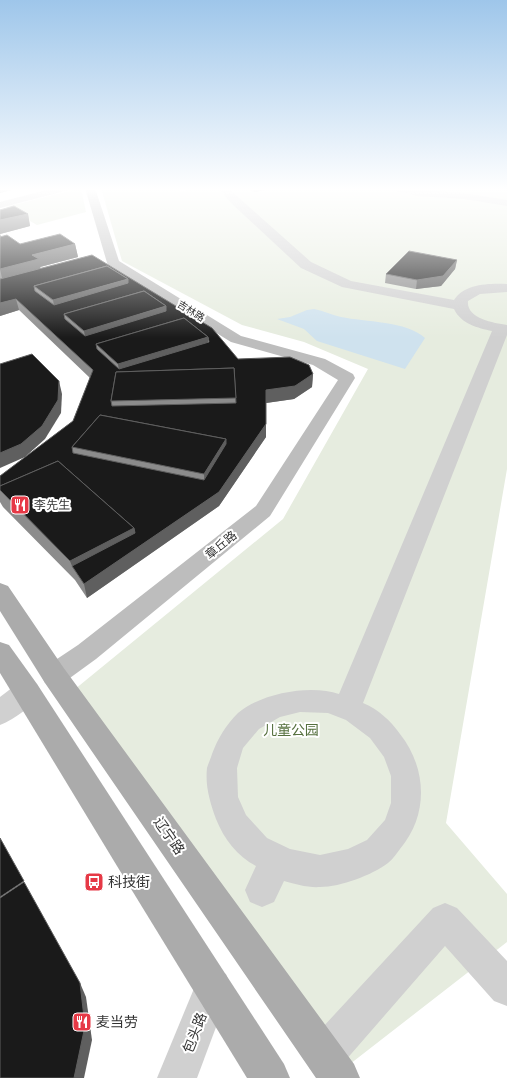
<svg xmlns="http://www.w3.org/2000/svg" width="507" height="1078" font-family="Figtree,'Noto Sans SC',sans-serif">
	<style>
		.green { fill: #e6ecdf }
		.water { fill: #cfe2ee }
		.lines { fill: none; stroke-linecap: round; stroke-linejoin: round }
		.street { fill: #d0d0d0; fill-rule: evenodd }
		.secondary { fill: #bdbdbd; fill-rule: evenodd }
		.primary { fill: #ababab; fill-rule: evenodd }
		.wall { fill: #8c8c8c }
		.shaded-wall { fill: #5f5f5f }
		.building { fill: #1a1a1a; stroke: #5f5f5f; fill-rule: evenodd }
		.labels { text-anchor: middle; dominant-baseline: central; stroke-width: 4; stroke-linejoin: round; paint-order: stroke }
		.far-street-label { font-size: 10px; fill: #333; stroke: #fff }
		.poi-label { font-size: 12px; fill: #333; stroke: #fff; text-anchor: start }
		.street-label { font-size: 12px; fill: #333; stroke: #fff }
		.near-park-label { font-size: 14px; fill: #56703f; stroke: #fff }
		.near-street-label { font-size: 14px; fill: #333; stroke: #fff }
		.near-poi-label { font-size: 14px; fill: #333; stroke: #fff; text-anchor: start }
	</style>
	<rect width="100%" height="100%" fill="#fff"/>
	<!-- green -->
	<g class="green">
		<polygon points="81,188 86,212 37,225 6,207"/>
		<polygon points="101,188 177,188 179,191 211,188 507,188 507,469 446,823 507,894 507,942 332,1078 69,694 283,519 368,369 304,342 242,325 122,261"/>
	</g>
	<!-- water -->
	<path class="water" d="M314 309C324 311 332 315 341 317 365 322 407 321 425 338L405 369 317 341 304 329 277 319 290 317 307 310Z"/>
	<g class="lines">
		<!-- street -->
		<g class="street">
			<polygon points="54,188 70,188 69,190 0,208 0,202"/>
			<path d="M218 188H228L311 262 351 281 454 300C464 284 489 283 507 284V292L480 294 468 301C466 318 493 323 507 325V335L363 703C378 709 391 721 400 734 427 768 429 815 400 849 397 853 393 859 388 863 372 875 341 887 320 887 309 888 294 884 284 881L274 902 262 907 250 902 245 890 256 866C237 856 224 839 216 819 210 802 205 786 207 768 208 764 211 758 212 754 218 738 226 725 238 713 261 693 311 684 339 694L492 331C478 328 461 324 454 309L342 287 301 268 231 203ZM300 712 328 713 346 720 370 738 384 757 391 776V803L385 820 367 840 348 849 320 855 290 849 267 838 246 815 238 797 237 768 243 748 259 729 280 717Z"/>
			<polygon points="391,188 407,188 417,190 464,193 507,200 507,206 464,199 417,196 392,190"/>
			<path d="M27 681 37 684 41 692C33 706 15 719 0 725V697L17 684Z"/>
			<polygon points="445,903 457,908 507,961 507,1006 494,1001 445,946 338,1069 324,1075 310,1069 304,1055 310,1041 433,908"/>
			<polygon points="213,969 226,974 231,987 197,1078 157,1078 200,974"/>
		</g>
		<!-- secondary -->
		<polygon class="secondary" points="85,188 95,188 119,261 241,336 325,359 353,374 355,378 270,516 96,659 63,683 54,686 45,683 41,675 45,667 78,645 256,506 338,380 313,365 231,342 108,266"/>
		<!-- primary -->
		<g class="primary">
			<polygon points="0,583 8,586 63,667 354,1064 360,1078 316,1078 45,683 0,611"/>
			<polygon points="0,642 9,645 37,684 284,1064 290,1078 247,1078 117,866 0,673"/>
		</g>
	</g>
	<!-- wall -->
	<g class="wall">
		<polygon points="246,188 276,188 254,192"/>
		<polygon points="0,210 28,214 30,226 0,234 1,237 20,244 75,244 78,257 40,267 41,268 238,359 313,374 312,387 294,399 266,403 266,437 219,506 87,598 75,580 3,507 0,502 0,476 73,421 90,378 19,310 0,316"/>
		<polygon points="457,260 455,269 441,286 416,289 385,283 386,274"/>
	</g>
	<!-- shaded-wall -->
	<g class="shaded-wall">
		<polygon points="0,188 20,188 0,193"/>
		<polygon points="254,188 276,188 254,192"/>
		<polygon points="28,214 30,226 0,234 2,242 0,242 0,220"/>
		<polygon points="75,244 78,257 40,267 42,273 3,283 0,269 32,255"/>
		<polygon points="457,260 455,269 441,286 416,289 417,280"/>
		<polygon points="128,279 130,295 56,317 53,300"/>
		<polygon points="16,299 19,310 0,316 0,303"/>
		<polygon points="166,306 167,323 96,344 87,348 84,331"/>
		<polygon points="208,337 209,354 120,377 118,364"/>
		<polygon points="313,374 312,387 294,399 266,403 266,390"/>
		<polygon points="59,381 62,394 61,413 45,439 25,457 0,468 0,453"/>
		<polygon points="266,424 266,437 219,506 87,598 84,584 219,492"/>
		<polygon points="226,439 227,458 205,493 204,474"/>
		<polygon points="134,528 137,547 72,566 70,561"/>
		<polygon points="80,983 86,997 92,1040 84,1078 74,1078"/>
	</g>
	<!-- building -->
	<g class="building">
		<polygon points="14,206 28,214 0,220 0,210"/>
		<polygon points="60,234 75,244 32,255 39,259 0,269 0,237 7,235 20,244"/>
		<polygon points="409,251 457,260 443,276 417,280 386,274"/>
		<path d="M92 255 212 328 238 359 290 357 309 365 313 374 295 386 266 390V424L219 492 84 584 72 566 135 533 134 528 58 461 0 486V476L73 421 93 370 16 299 0 303V279ZM107 266 128 279V283L54 305 35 291 34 286ZM144 291 166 306V311L85 336 65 319 64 314ZM184 318 208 337 209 342 119 369 97 349 96 344ZM234 368 236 403 112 406 111 401 116 372ZM100 415 226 439V444L204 480 73 453 72 447Z"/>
		<polygon points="107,266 128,279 53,300 34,286"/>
		<polygon points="144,291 166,306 84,331 64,314"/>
		<polygon points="184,318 208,337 118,364 96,344"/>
		<polygon points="32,354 59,381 58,400 42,426 21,444 0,453 0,364"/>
		<polygon points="234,368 236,398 111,401 116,372"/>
		<polygon points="100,415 226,439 204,474 72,447"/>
		<polygon points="58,461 134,528 70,561 0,490 0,486"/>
		<polygon points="0,838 24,881 0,897"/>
		<polygon points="24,882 80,983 85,1026 74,1078 0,1078 0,898"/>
	</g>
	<!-- sky -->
	<linearGradient id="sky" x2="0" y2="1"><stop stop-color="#9ec6ea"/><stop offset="0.56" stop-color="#fff"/><stop offset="1" stop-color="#fff" stop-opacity="0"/></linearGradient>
	<rect width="507" height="338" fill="url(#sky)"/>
	<!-- icons -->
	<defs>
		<g id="restaurant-square" transform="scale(1)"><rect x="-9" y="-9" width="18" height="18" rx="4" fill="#e63946" stroke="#fff"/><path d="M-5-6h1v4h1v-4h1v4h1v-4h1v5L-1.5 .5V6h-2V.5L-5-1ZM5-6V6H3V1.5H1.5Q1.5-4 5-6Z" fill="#fff"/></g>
		<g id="bus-square" transform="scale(1)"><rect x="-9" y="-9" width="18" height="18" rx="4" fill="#e63946" stroke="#fff"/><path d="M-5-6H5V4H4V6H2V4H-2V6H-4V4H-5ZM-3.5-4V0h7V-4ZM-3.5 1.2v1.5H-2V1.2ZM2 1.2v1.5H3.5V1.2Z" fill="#fff"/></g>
	</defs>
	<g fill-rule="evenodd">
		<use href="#restaurant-square" x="20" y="505"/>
		<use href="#bus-square" x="94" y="882"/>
		<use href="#restaurant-square" x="82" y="1022"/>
	</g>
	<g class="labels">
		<!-- far-street labels -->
		<g class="far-street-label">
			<text transform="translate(191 311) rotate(32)">吉林路</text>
		</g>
		<!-- poi labels -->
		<g class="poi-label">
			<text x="34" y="505">李先生</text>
		</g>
		<!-- street labels -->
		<g class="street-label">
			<text transform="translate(221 545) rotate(-39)">章丘路</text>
		</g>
		<!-- near-park labels -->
		<g class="near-park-label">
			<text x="291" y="730">儿童公园</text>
		</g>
		<!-- near-street labels -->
		<g class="near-street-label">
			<text transform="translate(169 836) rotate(55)">辽宁路</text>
			<text transform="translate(195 1033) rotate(-69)">包头路</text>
		</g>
		<!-- near-poi labels -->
		<g class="near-poi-label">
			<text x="108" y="882">科技街</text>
			<text x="96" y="1022">麦当劳</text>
		</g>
	</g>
</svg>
